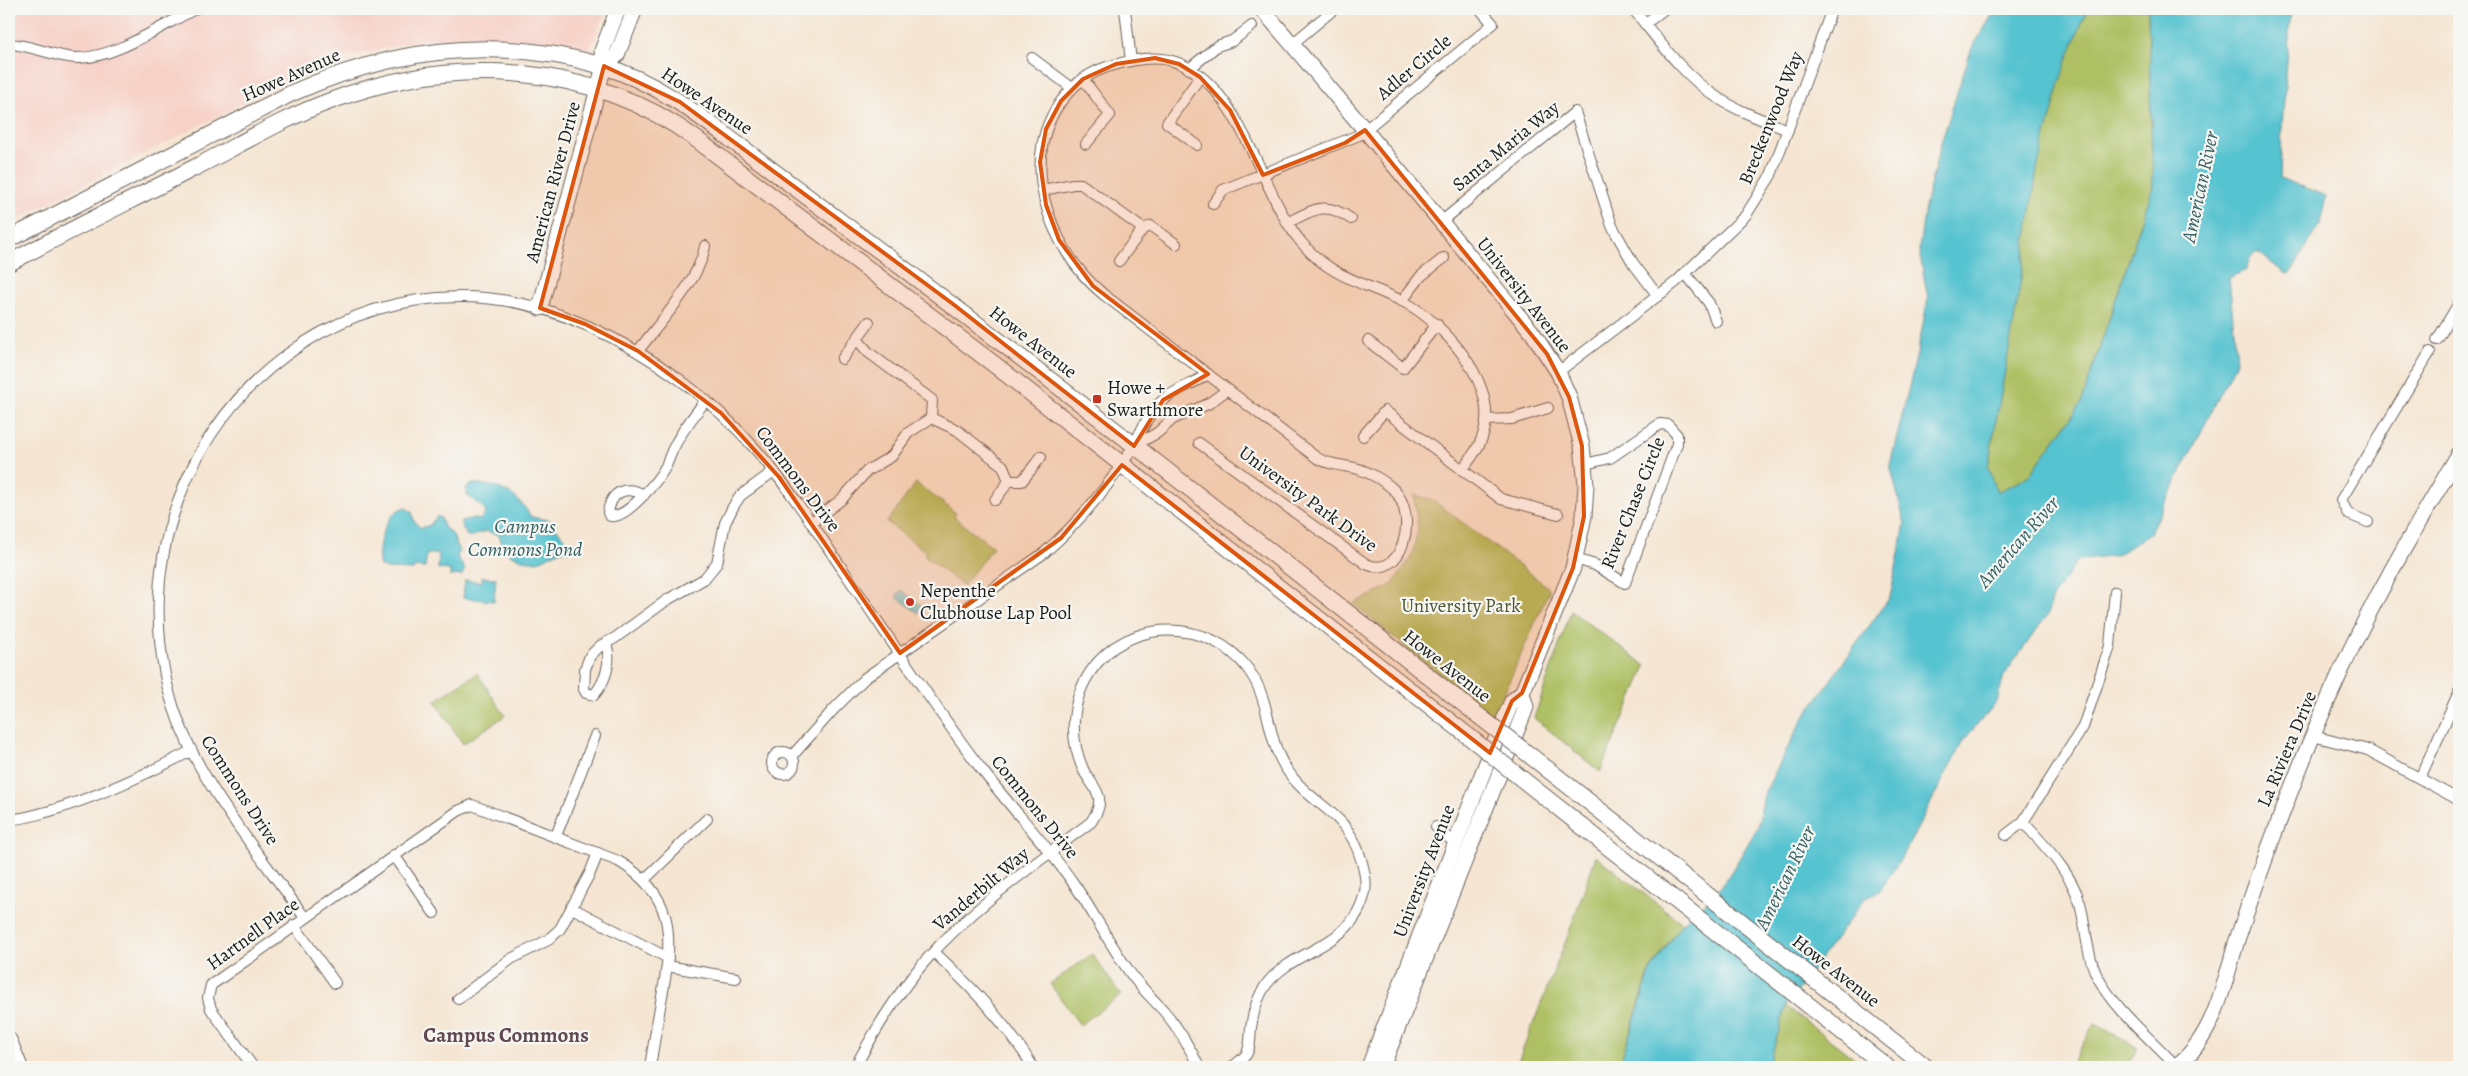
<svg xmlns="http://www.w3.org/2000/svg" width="2468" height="1076" font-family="Alegreya,serif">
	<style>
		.built { fill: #f7d1c7 }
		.green { fill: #aec064; stroke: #656e40 }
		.water { fill: #57c3d0; stroke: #3a7076 }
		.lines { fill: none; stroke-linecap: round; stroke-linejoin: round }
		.street-casing { stroke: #68625c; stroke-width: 12 }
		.secondary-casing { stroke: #68625c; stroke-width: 17 }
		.primary-casing { stroke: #68625c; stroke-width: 18 }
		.street { stroke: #fff; stroke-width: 10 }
		.secondary { stroke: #fff; stroke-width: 15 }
		.primary { stroke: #fff; stroke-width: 16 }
		.primary-bridge-casing { stroke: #68625c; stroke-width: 18; stroke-linecap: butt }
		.primary-bridge { stroke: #fff; stroke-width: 16 }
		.marked { fill: #de560d; fill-opacity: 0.2; stroke: #de560d; stroke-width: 4; stroke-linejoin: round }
		.poi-dot { fill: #c8321e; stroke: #f6f6f2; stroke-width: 2 }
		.labels { text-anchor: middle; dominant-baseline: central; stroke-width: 4.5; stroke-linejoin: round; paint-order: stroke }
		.street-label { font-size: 19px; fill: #1c1c1c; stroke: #f6f6f2 }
		.poi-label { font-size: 19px; fill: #1c1c1c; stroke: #f6f6f2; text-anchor: start }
		.park-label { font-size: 19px; fill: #4f5535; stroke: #f6f6f2 }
		.water-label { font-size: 20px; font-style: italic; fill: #345f64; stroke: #f6f6f2 }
		.quarter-label { font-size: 21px; font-weight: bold; fill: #614851; stroke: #f6f6f2 }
	</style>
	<rect width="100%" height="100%" fill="#f6f6f2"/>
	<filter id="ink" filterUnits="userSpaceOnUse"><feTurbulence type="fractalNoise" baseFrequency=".02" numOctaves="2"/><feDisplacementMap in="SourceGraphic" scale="10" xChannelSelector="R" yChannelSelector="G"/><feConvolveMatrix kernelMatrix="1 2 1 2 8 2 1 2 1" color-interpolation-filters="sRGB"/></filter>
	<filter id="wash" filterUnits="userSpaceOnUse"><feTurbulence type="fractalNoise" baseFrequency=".0096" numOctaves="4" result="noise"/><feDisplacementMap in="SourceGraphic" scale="20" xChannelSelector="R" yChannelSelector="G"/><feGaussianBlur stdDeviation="1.12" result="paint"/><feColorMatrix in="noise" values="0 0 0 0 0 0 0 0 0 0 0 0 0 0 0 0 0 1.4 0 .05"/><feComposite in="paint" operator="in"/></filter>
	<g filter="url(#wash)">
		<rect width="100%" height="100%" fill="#f5e5d2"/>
		<!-- built -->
		<polygon class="built" points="9,9 606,9 593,42 589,48 582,49 526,39 464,37 407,43 346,57 297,76 9,223"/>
		<!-- green -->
		<g class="green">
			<polygon points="2087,9 2148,9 2153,187 2081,404 2028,477 1997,492 1988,466 2018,298 2037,169 2063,70"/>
			<polygon points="916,483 956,513 954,517 993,547 963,586 924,556 926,552 887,522"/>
			<polygon points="1414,495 1433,500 1550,589 1493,718 1353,604 1393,584 1412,555 1418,529"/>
			<polygon points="1571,611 1646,666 1600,772 1534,718"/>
			<polygon points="477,673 505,716 463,744 435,701"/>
			<polygon points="1596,856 1682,923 1650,970 1619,1067 1516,1067 1567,938"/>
			<polygon points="1092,954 1121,995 1080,1025 1050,984"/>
			<polygon points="1786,1006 1865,1067 1768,1067"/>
			<polygon points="2094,1023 2138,1048 2127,1067 2082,1067 2073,1062"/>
		</g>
		<!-- water -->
		<g class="water">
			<polygon points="1996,9 2087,9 2063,71 2037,169 2018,298 1988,466 1997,492 2028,477 2081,404 2153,187 2148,9 2291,9 2282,126 2280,178 2326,196 2320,224 2290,274 2284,273 2258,252 2250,259 2246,270 2229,278 2237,361 2150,533 2117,555 2078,560 2054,595 2046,617 2004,675 1997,702 1963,741 1905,852 1880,891 1866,897 1786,1006 1768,1067 1619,1067 1651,970 1682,923 1715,895 1731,872 1758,827 1764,794 1802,720 1890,597 1905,524 1890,465 1917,354 1928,299 1919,250 1925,206 1941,143 1971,50"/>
			<path d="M472 484C499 484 518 494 531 517L549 520 573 548 569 551C556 549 553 555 541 560 529 564 513 557 504 550L499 535 486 531 473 536H467L460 522 472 518 480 520 486 512C480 501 466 501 466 488Z"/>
			<path d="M405 507 412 512 414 521 421 528 430 525 437 516 441 518 444 527 453 535 459 552 457 557 465 569 462 575 450 576V570L438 569 439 554H427L425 568 415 567 413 570 387 569 380 566C375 547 385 513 405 507Z"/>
			<polygon points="482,577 496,578 494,601 463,598 465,580 482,582"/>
			<polygon points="901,590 923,606 918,613 896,597"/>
		</g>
	</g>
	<g filter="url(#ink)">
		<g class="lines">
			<!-- street casing -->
			<g class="street-casing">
				<g id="street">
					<polyline points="1125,9 1131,61"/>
					<path d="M1633 9C1658 39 1682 74 1715 96 1737 111 1763 120 1788 130"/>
					<polyline points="1645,24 1664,9"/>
					<path d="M9 41V44C33 45 54 57 76 58 114 59 161 26 195 9"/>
					<polyline points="1291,45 1334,9"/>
					<polyline points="1032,58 1072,88"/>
					<polyline points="1189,69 1217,46 1232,41 1252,26"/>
					<polyline points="1083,79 1110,115 1086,144"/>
					<polyline points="1197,145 1167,123 1200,77"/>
					<polyline points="1043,190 1073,184 1081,184 1143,229"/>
					<polyline points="1213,204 1223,190 1359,135 1493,24 1480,9"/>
					<polyline points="1441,222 1575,112 1612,226 1633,263 1658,296"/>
					<path d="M1287 223C1313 210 1325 200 1351 219"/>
					<polyline points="1119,261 1143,229 1151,226 1176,244"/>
					<polyline points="1685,273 1709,303 1716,321"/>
					<polyline points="1402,301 1421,276 1444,258"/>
					<polyline points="857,339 868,352 932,400 931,418"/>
					<polyline points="2437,340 2459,303"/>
					<polyline points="1368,341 1403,368 1437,324"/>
					<path d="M638 351C659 323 700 280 705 246"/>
					<polyline points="842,359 869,322"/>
					<polyline points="1558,372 1676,282 1746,215 1771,175 1832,9"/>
					<polyline points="1486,420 1512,419 1548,408"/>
					<polyline points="1363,436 1385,411 1501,499 1558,514"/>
					<path d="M1199 443 1366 564C1403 581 1419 515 1394 490 1384 480 1364 469 1350 467 1338 465 1328 464 1317 458L1103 294C1048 249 1014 154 1067 94 1077 82 1092 72 1107 67 1126 61 1150 56 1169 60 1240 77 1259 192 1301 242 1332 279 1364 282 1404 302 1443 322 1495 381 1485 427 1482 444 1472 457 1462 470"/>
					<polyline points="1134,446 1157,433 1173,419 1208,404 1227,390"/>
					<polyline points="1009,481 1022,481 1041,457"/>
					<path d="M644 495C626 485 611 491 608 513L610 516C626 520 659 479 666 466 669 459 671 452 675 445 683 429 695 414 706 400"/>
					<polyline points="2368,522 2348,514 2341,500 2430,352"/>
					<polyline points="811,523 842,499 867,471 892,456 908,433 931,418 957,430 1003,466 1009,481 995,500"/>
					<polyline points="1575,559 1595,565 1625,583 1677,444 1677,435 1668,425 1660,424 1610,458 1585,464"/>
					<path d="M2115 592 2110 646 2083 727 2023 822C2044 845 2071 872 2080 903 2086 926 2086 952 2096 974 2114 1009 2149 1037 2176 1066"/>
					<path d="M606 643C612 661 606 681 594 695L586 693 584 689 585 669 590 656 600 646 615 638 667 600 704 579 717 563 725 523 733 507 740 496 774 471"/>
					<polyline points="2313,736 2368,750 2459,800"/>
					<circle cx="783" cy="763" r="11"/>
					<path d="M792 756 834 709 865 678 1044 553C1076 525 1105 491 1128 455 1140 437 1145 416 1162 401 1175 389 1194 384 1208 374"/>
					<polyline points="2420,778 2459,692"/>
					<path d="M9 819C21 820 38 814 50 811 100 796 145 775 191 751"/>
					<polyline points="1436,827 1445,836 1457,842"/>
					<polyline points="2006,835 2023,822"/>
					<polyline points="556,836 595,736"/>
					<polyline points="394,855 434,913"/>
					<polyline points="644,880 707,819"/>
					<polyline points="572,908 668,958"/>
					<path d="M305 918C252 843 183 767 165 675 117 430 352 218 588 326 652 355 712 398 758 452 790 489 816 530 843 570 889 637 933 706 982 770 1012 809 1046 844 1074 884 1094 913 1110 945 1131 974 1140 987 1152 998 1163 1010 1179 1028 1189 1046 1199 1067"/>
					<polyline points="294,925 335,983"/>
					<path d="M934 952C971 986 1007 1024 1033 1067"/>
					<polyline points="667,966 736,978"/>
					<polyline points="458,999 511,959 548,940 560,929 590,873 598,853"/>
					<path d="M253 1067 211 1009 208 998 211 985 458 811 472 805 618 861C674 894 673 934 663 991 658 1017 654 1042 650 1067"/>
					<path d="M855 1067C876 1029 898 992 927 959 974 906 1035 864 1091 822 1096 814 1100 808 1099 798 1097 787 1087 779 1083 769 1067 733 1072 692 1098 662 1141 613 1224 623 1255 680 1270 707 1268 740 1285 767 1310 807 1346 808 1361 859 1364 870 1367 881 1365 892 1353 949 1294 947 1266 985 1257 997 1253 1013 1251 1028 1250 1037 1251 1045 1247 1053 1244 1059 1237 1063 1232 1067"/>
				</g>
			</g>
			<!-- secondary casing -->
			<g class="secondary-casing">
				<g id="secondary">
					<polyline points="1262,9 1365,130 1532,332 1558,372 1569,397 1582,446 1586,485 1584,516 1573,568 1522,693 1512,701 1494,744 1369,1067"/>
					<polyline points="604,66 617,55 635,9"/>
					<polyline points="540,308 604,66 602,51 618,9"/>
					<polyline points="9,1040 20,1067"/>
					<polyline points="1382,1067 1523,715 1526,707 1522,693"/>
					<path d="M2175 1067C2215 1038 2224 982 2238 937 2268 847 2301 759 2340 673 2374 597 2417 525 2459 454"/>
				</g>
			</g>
			<!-- primary casing -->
			<g class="primary-casing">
				<g id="primary">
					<path d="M9 239 292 93C393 48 496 35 603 66 654 81 696 113 737 144 773 171 809 198 845 225 1060 384 1269 551 1479 716"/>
					<path d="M9 263C70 230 132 200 194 168 239 145 285 117 333 100 453 55 591 62 696 139L995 365 1467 735"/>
					<polyline points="1532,757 1926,1067"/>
					<polyline points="1522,779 1887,1067"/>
					<polyline points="2178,1065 2181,1067"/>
				</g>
			</g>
			<!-- street -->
			<use href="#street" class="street"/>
			<!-- secondary -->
			<use href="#secondary" class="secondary"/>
			<!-- primary -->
			<use href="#primary" class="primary"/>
			<!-- primary-bridge casing -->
			<g class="primary-bridge-casing">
				<g id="primary-bridge">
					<polyline points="1479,716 1532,757"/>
					<polyline points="1467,735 1522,779"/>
				</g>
			</g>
			<!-- primary-bridge -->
			<use href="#primary-bridge" class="primary-bridge"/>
		</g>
	</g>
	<!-- marked area -->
	<path class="marked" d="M1155 58 1179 64 1200 77 1230 110 1263 175 1345 143 1365 130 1547 354 1569 397 1582 446 1584 516 1573 568 1522 693 1512 701 1490 753 1122 465 1061 538 900 653 779 477 721 413 638 351 585 324 540 308 604 66 680 102 953 304 1134 446 1163 400 1208 374 1093 286 1059 240 1046 205 1040 162 1046 129 1061 101 1083 79 1116 64Z"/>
	<!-- markers -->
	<g class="poi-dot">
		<rect x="1092" y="394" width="10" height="10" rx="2.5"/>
		<circle cx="910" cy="602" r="5"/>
	</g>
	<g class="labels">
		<!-- street labels -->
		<g class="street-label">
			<text transform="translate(1414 67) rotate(-40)">Adler Circle</text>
			<text transform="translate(291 75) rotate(-24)">Howe Avenue</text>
			<text transform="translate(707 101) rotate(34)">Howe Avenue</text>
			<text transform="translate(1771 118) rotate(-68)">Breckenwood Way</text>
			<text transform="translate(1506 146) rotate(-39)">Santa Maria Way</text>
			<text transform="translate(553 182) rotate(-75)">American River Drive</text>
			<text transform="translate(1524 295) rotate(52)">University Avenue</text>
			<text transform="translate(1033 342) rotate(38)">Howe Avenue</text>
			<text transform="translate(798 479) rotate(53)">Commons Drive</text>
			<text transform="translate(1308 499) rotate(36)">University Park Drive</text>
			<text transform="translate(1633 503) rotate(-68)">River Chase Circle</text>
			<text transform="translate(1447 666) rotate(38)">Howe Avenue</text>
			<text transform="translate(2287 749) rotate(-67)">La Riviera Drive</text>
			<text transform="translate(240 790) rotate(57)">Commons Drive</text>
			<text transform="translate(1035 807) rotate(51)">Commons Drive</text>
			<text transform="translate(1424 871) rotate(-69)">University Avenue</text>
			<text transform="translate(981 889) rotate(-40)">Vanderbilt Way</text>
			<text transform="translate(253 934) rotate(-36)">Hartnell Place</text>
			<text transform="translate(1836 971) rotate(38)">Howe Avenue</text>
		</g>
		<!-- poi labels -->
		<g class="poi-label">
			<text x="1107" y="388">Howe +<tspan x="1107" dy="22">Swarthmore</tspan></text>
			<text x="920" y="591">Nepenthe<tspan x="920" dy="22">Clubhouse Lap Pool</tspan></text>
		</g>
		<!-- park labels -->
		<g class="park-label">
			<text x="1461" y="606">University Park</text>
		</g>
		<!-- water labels -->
		<g class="water-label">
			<text transform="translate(2200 187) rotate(-78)">American River</text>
			<text x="525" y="526">Campus<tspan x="525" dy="23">Commons Pond</tspan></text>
			<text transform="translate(2018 542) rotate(-49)">American River</text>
			<text transform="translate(1785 878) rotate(-64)">American River</text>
		</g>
		<!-- quarter labels -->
		<g class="quarter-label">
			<text x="506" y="1035">Campus Commons</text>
		</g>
	</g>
	<!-- margin -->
	<rect width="2468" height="1076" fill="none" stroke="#f6f6f2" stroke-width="30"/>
</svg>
